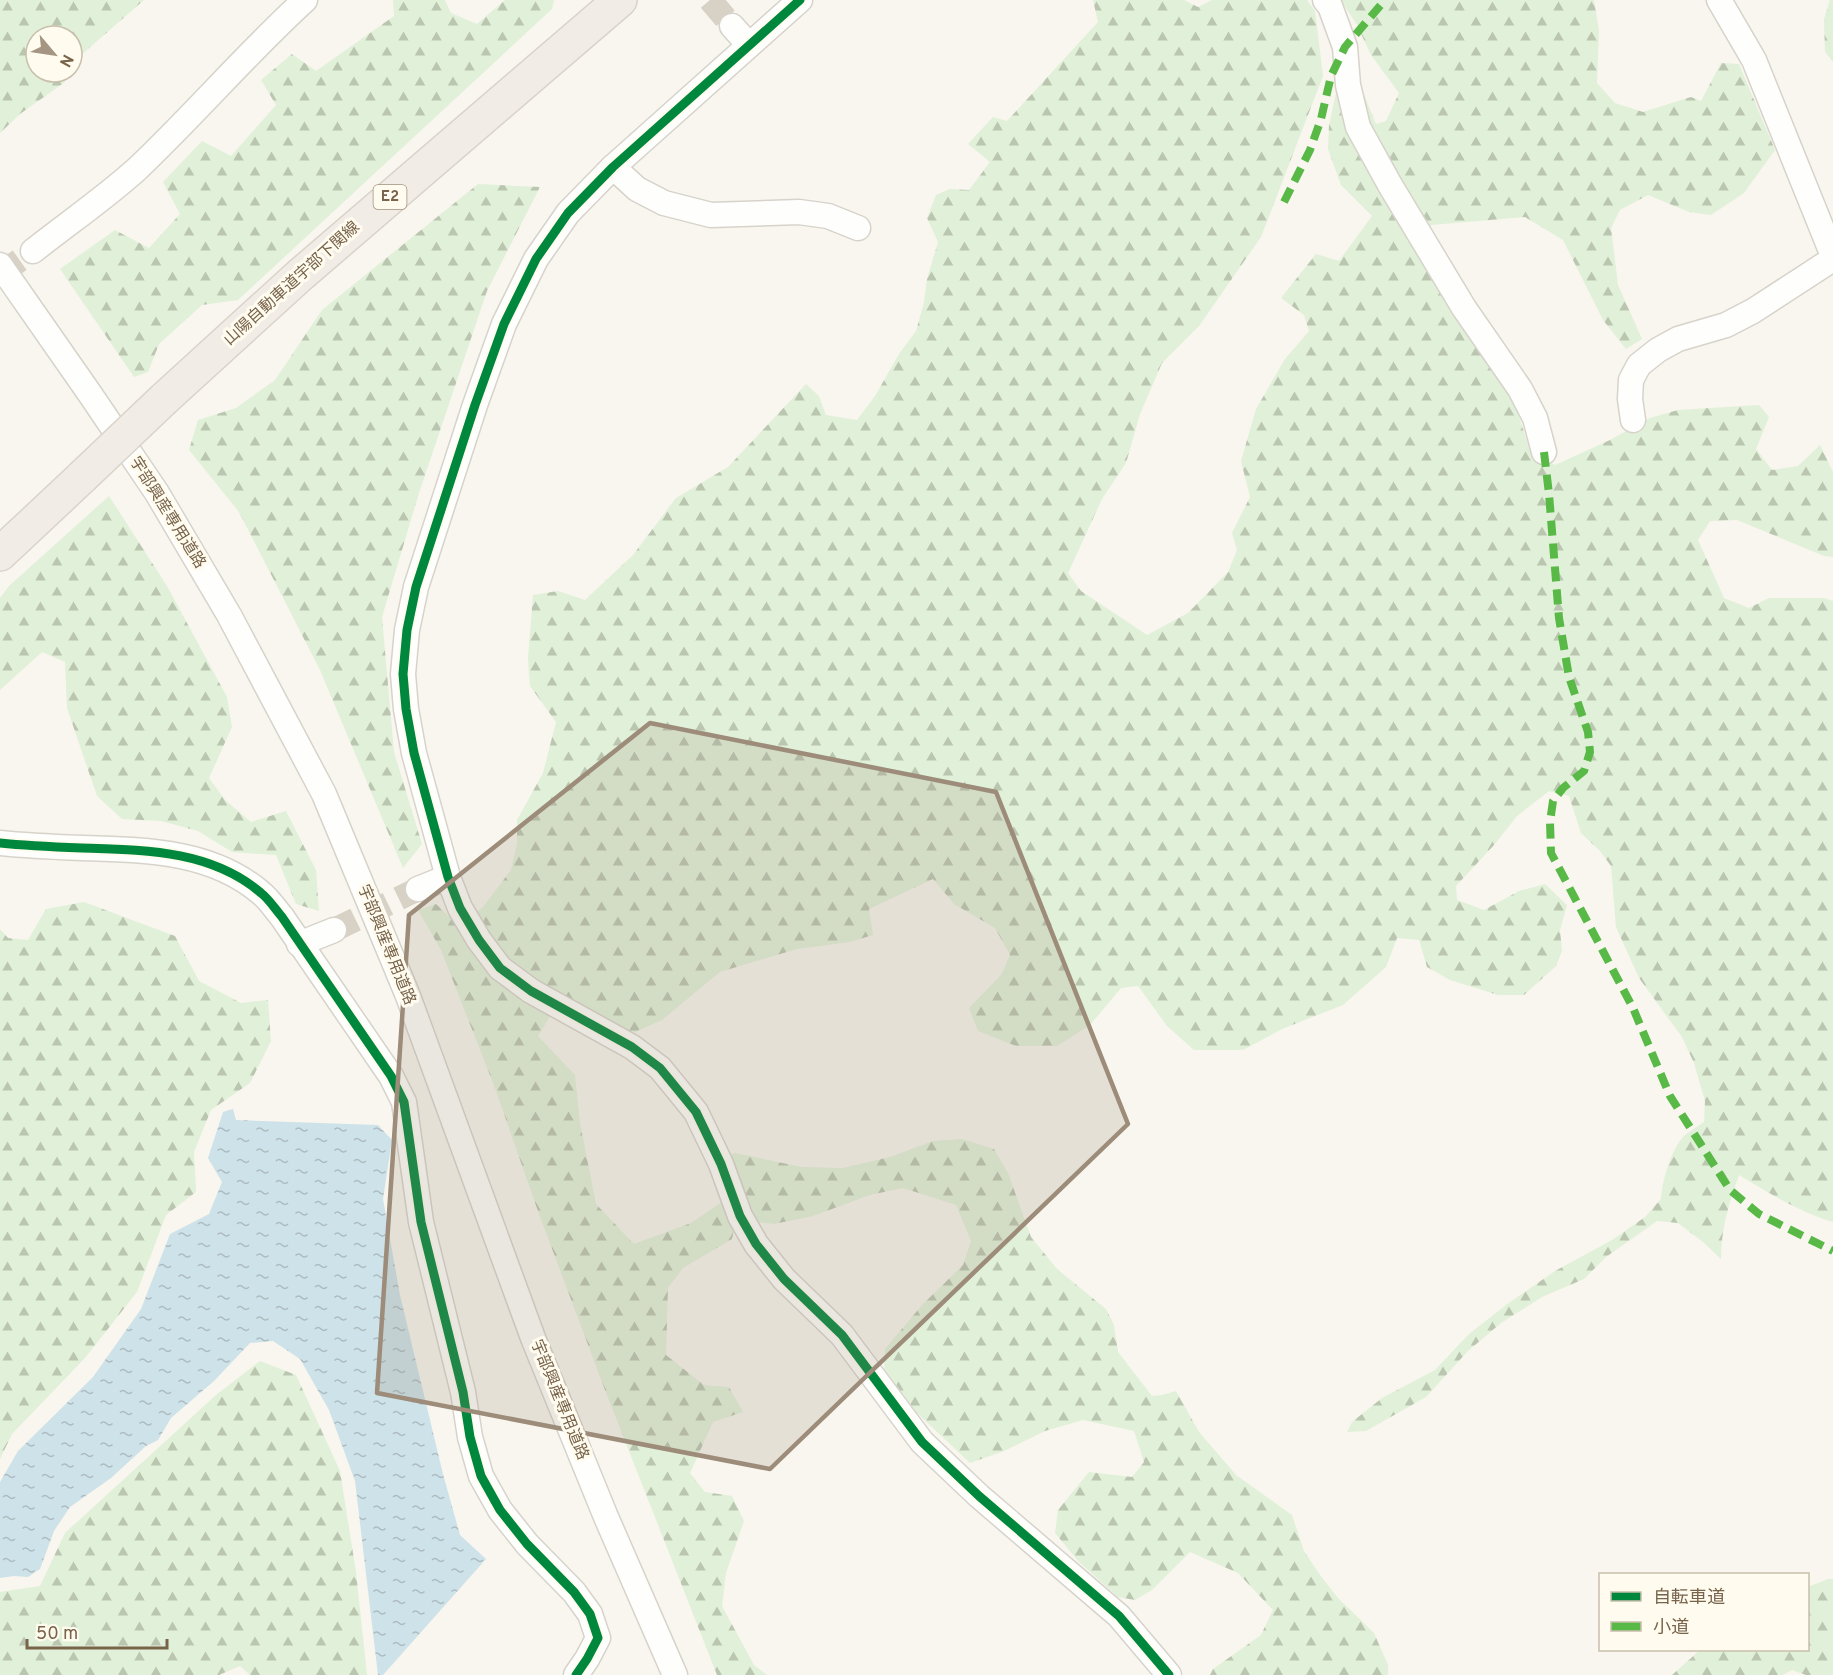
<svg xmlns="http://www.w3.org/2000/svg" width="1833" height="1675" font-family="Overpass,'Noto Sans JP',sans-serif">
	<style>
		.forest { fill: url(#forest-firs) }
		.water { fill: url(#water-ripples) }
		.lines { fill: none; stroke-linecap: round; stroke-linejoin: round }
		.minor-tunnel { stroke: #d8d1c5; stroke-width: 24; stroke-dasharray: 24 12; stroke-linecap: butt }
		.minor-casing { stroke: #d7d3cb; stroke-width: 27 }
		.highway-casing { stroke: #dad3ca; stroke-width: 36 }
		.minor { stroke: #fefefc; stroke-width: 24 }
		.highway { stroke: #f2ece6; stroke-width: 33 }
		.highway-bridge-casing { stroke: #dad3ca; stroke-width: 36; stroke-linecap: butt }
		.highway-bridge { stroke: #f2ece6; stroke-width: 33 }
		.quiet { stroke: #58b947; stroke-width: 8; stroke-dasharray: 15 8; stroke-linecap: butt }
		.cycleway-casing { stroke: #fffcef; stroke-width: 13 }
		.cycleway { stroke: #00873e; stroke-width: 9 }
		.marked { fill: #9c8c79; fill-opacity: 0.2; stroke: #9c8c79; stroke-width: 4.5; stroke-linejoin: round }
		.labels { text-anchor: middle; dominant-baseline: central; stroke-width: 6; stroke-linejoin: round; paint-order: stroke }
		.shield { fill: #fffcef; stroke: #a0917c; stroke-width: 1.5 }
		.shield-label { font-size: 15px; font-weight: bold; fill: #78634b }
		.street-label { font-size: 16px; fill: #78634b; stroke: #fffcef }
	</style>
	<defs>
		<pattern id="forest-firs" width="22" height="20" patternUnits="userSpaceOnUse" patternTransform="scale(1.5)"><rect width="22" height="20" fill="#e1f0d8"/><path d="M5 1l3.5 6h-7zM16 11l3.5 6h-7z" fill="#bbc6b1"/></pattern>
		<pattern id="water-ripples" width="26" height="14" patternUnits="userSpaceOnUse" patternTransform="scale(1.5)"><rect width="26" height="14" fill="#cee2e9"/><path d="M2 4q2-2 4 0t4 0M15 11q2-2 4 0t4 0" fill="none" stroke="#acbbbf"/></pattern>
	</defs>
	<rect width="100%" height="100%" fill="#f8f6ee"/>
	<!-- forest -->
	<g class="forest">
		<polygon points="0,0 144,0 80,56 72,70 72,36 36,36 36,72 71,72 65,82 20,114 0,133"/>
		<polygon points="393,0 445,0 451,13 477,24 505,0 554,0 552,9 238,300 202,305 159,344 148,372 134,377 60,269 115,230 149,248 180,214 163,182 202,141 231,156 276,105 261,80 292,54 316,71 394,16"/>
		<path d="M1093 0H1184L1198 7 1212 0H1307L1315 11 1323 76 1261 237 1199 326 1162 363 1140 414 1126 463 1102 499 1068 573 1081 591 1147 635 1188 613 1228 572 1237 550 1232 533 1250 497 1241 461 1256 409 1285 359 1309 331 1304 315 1281 298 1316 254 1339 261 1372 216 1341 185 1328 149 1329 125 1338 84 1363 92 1376 124 1386 121 1399 93 1371 55 1357 25 1341 0H1594L1599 31 1597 83 1615 103 1643 112 1691 97 1701 101 1721 63 1739 64 1775 150 1744 193 1711 215 1689 212 1648 195 1620 210 1611 228 1618 285 1642 339 1626 349 1603 320 1563 240 1525 217 1431 225 1418 247 1511 392 1530 451 1555 465 1610 440 1650 418 1678 410 1759 405 1769 417 1756 449 1772 470 1798 466 1820 445 1833 472V557L1824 556 1737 520 1710 521 1698 540 1724 598 1749 608 1769 598H1824L1833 601V1222C1799 1212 1769 1193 1739 1175 1729 1203 1721 1229 1721 1259L1703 1242 1678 1223 1657 1221 1606 1257 1584 1279 1542 1297 1501 1323 1468 1351 1426 1397 1366 1431 1347 1432 1352 1422 1382 1398 1435 1370 1468 1335 1506 1305 1555 1271 1612 1240 1645 1217 1661 1199C1662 1182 1671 1149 1684 1136 1690 1131 1698 1126 1704 1122L1705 1101 1694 1063 1682 1037 1639 978 1616 927 1611 866 1600 851 1581 833 1569 796 1549 791 1517 816 1494 845 1456 886 1457 900 1484 910 1519 891 1545 884 1567 905 1560 930 1562 951 1556 966 1524 995H1498L1450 980 1427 967 1419 940 1397 938 1386 967 1343 1005 1282 1029 1243 1050H1194L1167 1026 1138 986 1121 988 1090 1025 1057 1046H1016L978 1031 969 1008 1001 975 1010 955 995 928 954 904 933 879 869 909 873 935 850 942 797 949 720 972 662 1020 635 1032 607 1026 561 998 538 1036 575 1075 580 1123 596 1204 634 1244 691 1223 722 1202 711 1164 735 1153 802 1167 843 1168 890 1157 933 1141 962 1139 994 1149 1008 1173 1031 1237 1057 1269 1106 1309 1114 1325 1118 1352 1152 1396 1162 1395 1176 1391 1199 1432 1236 1475 1292 1515 1304 1551 1320 1575 1338 1598 1374 1633 1388 1665V1675H1210L1213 1669 1261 1635 1273 1610 1238 1573 1190 1552 1152 1590 1135 1600 1118 1597 1079 1562 1055 1533 1058 1510 1089 1472 1132 1477 1144 1462 1134 1431 1083 1420 1045 1431 1004 1451 970 1463 916 1412 884 1369 885 1349 922 1305 963 1265 971 1241 956 1205 903 1188 870 1195 813 1216 774 1224 758 1222 735 1224 732 1239 683 1268 668 1288 666 1355 704 1385 729 1387 743 1412 713 1422 690 1473 705 1492 732 1496 744 1521 726 1573 722 1606 754 1665 767 1675H717L605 1390 539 1214 495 1088 441 950 418 910 436 904 459 926 483 907 511 870 517 843V820L543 773 556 722 530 686 528 658 533 595 558 591 585 600 633 555 676 498 728 467 806 384 819 396 826 415 857 420 875 396 899 354 916 331 924 302 927 279 938 242 927 218 936 195 950 189 969 190 990 162 968 144 993 117 1007 121 1098 22Z"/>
		<polygon points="1830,0 1833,0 1833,62 1825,52 1824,19"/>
		<polygon points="478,184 540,187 487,291 419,493 382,617 394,752 422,844 403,868 320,670 239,512 189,450 198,420 236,408 275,380 322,310"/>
		<polygon points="109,496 167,586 227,697 232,727 209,778 225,800 251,822 286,811 316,870 319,911 296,904 276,855 232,852 198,831 161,821 122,819 97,796 67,708 65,662 42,652 0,690 0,598 9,586"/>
		<polygon points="84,902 175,936 199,981 241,1003 268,1000 271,1041 250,1083 211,1110 194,1152 196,1192 166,1215 137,1292 85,1358 12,1434 0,1459 0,929 8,938 28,940 46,909"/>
		<polygon points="260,1361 296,1375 340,1471 356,1572 367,1675 250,1675 240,1666 219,1675 0,1675 0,1592 40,1586 65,1533 216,1395"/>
		<polygon points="1828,1579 1833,1579 1833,1675 1806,1675 1792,1670 1782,1675 1672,1675 1700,1650 1808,1650 1808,1587"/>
	</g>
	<!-- water -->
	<polygon class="water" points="233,1109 236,1120 378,1125 392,1140 383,1199 400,1295 443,1474 460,1535 486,1559 383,1675 378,1675 355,1481 329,1410 300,1359 273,1341 250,1343 214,1381 171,1418 158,1440 146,1446 111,1478 70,1507 54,1531 40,1569 28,1577 14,1576 0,1578 0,1482 18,1451 93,1377 141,1309 170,1234 209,1214 222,1182 208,1158 223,1112"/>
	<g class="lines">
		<!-- minor-tunnel -->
		<g class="minor-tunnel">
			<polyline points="710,0 732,26"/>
			<polyline points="0,274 33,251"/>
			<polyline points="334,930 418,889"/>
		</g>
		<!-- minor casing -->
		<g class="minor-casing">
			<g id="minor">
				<polyline points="800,0 613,167 568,213 536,259 504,324 475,405 416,587 407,630 403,674 406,709 414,753 448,877 460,908 479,940 500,968 531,991 632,1047 660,1068 696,1112 721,1164 740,1216 756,1244 784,1279 842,1335 922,1442 979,1496 1119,1616 1169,1675"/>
				<polyline points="1325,0 1330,6 1345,47 1348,85 1358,127 1390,185 1464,308 1520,389 1535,418 1544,452"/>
				<polyline points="1719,0 1754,60 1833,256"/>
				<polyline points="732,26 749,45"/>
				<polyline points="613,167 637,189 664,203 711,215 799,212 828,216 858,228"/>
				<path d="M33 251C67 224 105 198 137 169 195 114 247 53 305 0"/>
				<polyline points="0,265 90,394 157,493 229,615 324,794 408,996 533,1338 606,1517 675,1675"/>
				<polyline points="1633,420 1630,399 1631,380 1639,365 1658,350 1678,339 1726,325 1753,311 1833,259"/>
				<path d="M0 843C28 846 55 847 82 848 144 850 211 850 261 893 269 899 275 909 282 917L391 1076 404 1102 421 1222 463 1392 470 1437 481 1476 500 1510 527 1544 574 1592 590 1614 598 1638 587 1659 576 1675"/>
				<polyline points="418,889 448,877"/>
				<polyline points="299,944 334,930"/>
			</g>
		</g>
		<!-- highway casing -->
		<g class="highway-casing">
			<g id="highway">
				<polyline points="164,399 299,276 620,0"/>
				<polyline points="0,554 82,477"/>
			</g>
		</g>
		<!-- minor -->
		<use href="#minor" class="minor"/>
		<!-- highway -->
		<use href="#highway" class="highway"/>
		<!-- highway-bridge casing -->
		<g class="highway-bridge-casing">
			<polyline id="highway-bridge" points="82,477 164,399"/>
		</g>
		<!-- highway-bridge -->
		<use href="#highway-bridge" class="highway-bridge"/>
		<!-- quiet -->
		<g class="quiet">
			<polyline points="1284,202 1310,150 1321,119 1331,76 1345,47 1385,0"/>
			<polyline points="1544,452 1549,494 1559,618 1569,677 1588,732 1590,752 1584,771 1563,788 1553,801 1550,822 1551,853 1633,1008 1670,1096 1730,1190 1759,1214 1833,1251"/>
		</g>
		<!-- cycleway casing -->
		<g class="cycleway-casing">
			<g id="cycleway">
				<polyline points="800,0 613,167 568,213 536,259 504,324 475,405 416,587 407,630 403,674 406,709 414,753 448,877 460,908 479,940 500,968 531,991 632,1047 660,1068 696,1112 721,1164 740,1216 756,1244 784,1279 842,1335 922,1442 979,1496 1119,1616 1169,1675"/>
				<path d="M0 843C28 846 55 847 82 848 144 850 211 850 261 893 269 899 275 909 282 917L391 1076 404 1102 421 1222 463 1392 470 1437 481 1476 500 1510 527 1544 574 1592 590 1614 598 1638 587 1659 576 1675"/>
			</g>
		</g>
		<!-- cycleway -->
		<use href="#cycleway" class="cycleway"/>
	</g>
	<!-- marked area -->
	<path class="marked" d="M650 723 996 792 1128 1124 770 1469 377 1393 409 915Z"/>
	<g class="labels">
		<!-- shield labels -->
		<rect class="shield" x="373.5" y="185" width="33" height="24" rx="4.5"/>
		<g class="shield-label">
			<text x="390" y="197">E2</text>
		</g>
		<!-- street labels -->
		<g class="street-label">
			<text transform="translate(292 284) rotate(-42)">山陽自動車道宇部下関線</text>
			<text transform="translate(167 513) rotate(58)">宇部興産専用道路</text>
			<text transform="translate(386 945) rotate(68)">宇部興産専用道路</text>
			<text transform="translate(559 1400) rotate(68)">宇部興産専用道路</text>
		</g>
	</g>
	<!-- legend -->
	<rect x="1599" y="1573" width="210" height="78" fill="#fffcef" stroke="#c9bfad" stroke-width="1.5"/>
	<rect x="1611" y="1592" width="30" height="9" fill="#00873e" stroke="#c9bfad" stroke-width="1.5"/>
	<text x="1653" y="1603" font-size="18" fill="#78634b">自転車道</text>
	<rect x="1611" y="1622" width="30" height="9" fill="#58b947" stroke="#c9bfad" stroke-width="1.5"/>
	<text x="1653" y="1633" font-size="18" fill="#78634b">小道</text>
	<!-- north arrow -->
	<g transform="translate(54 54) rotate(119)"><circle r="28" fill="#fffcef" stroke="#c9bfad" stroke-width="1.5"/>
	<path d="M0-4.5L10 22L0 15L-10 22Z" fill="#a59684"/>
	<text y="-9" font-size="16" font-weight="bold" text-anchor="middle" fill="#78634b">N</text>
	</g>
	<!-- scale -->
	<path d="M27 1639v9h140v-9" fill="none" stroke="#78634b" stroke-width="3"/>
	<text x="36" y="1639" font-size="18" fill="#78634b" stroke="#fffcef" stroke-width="4.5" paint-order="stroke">50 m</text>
</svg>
